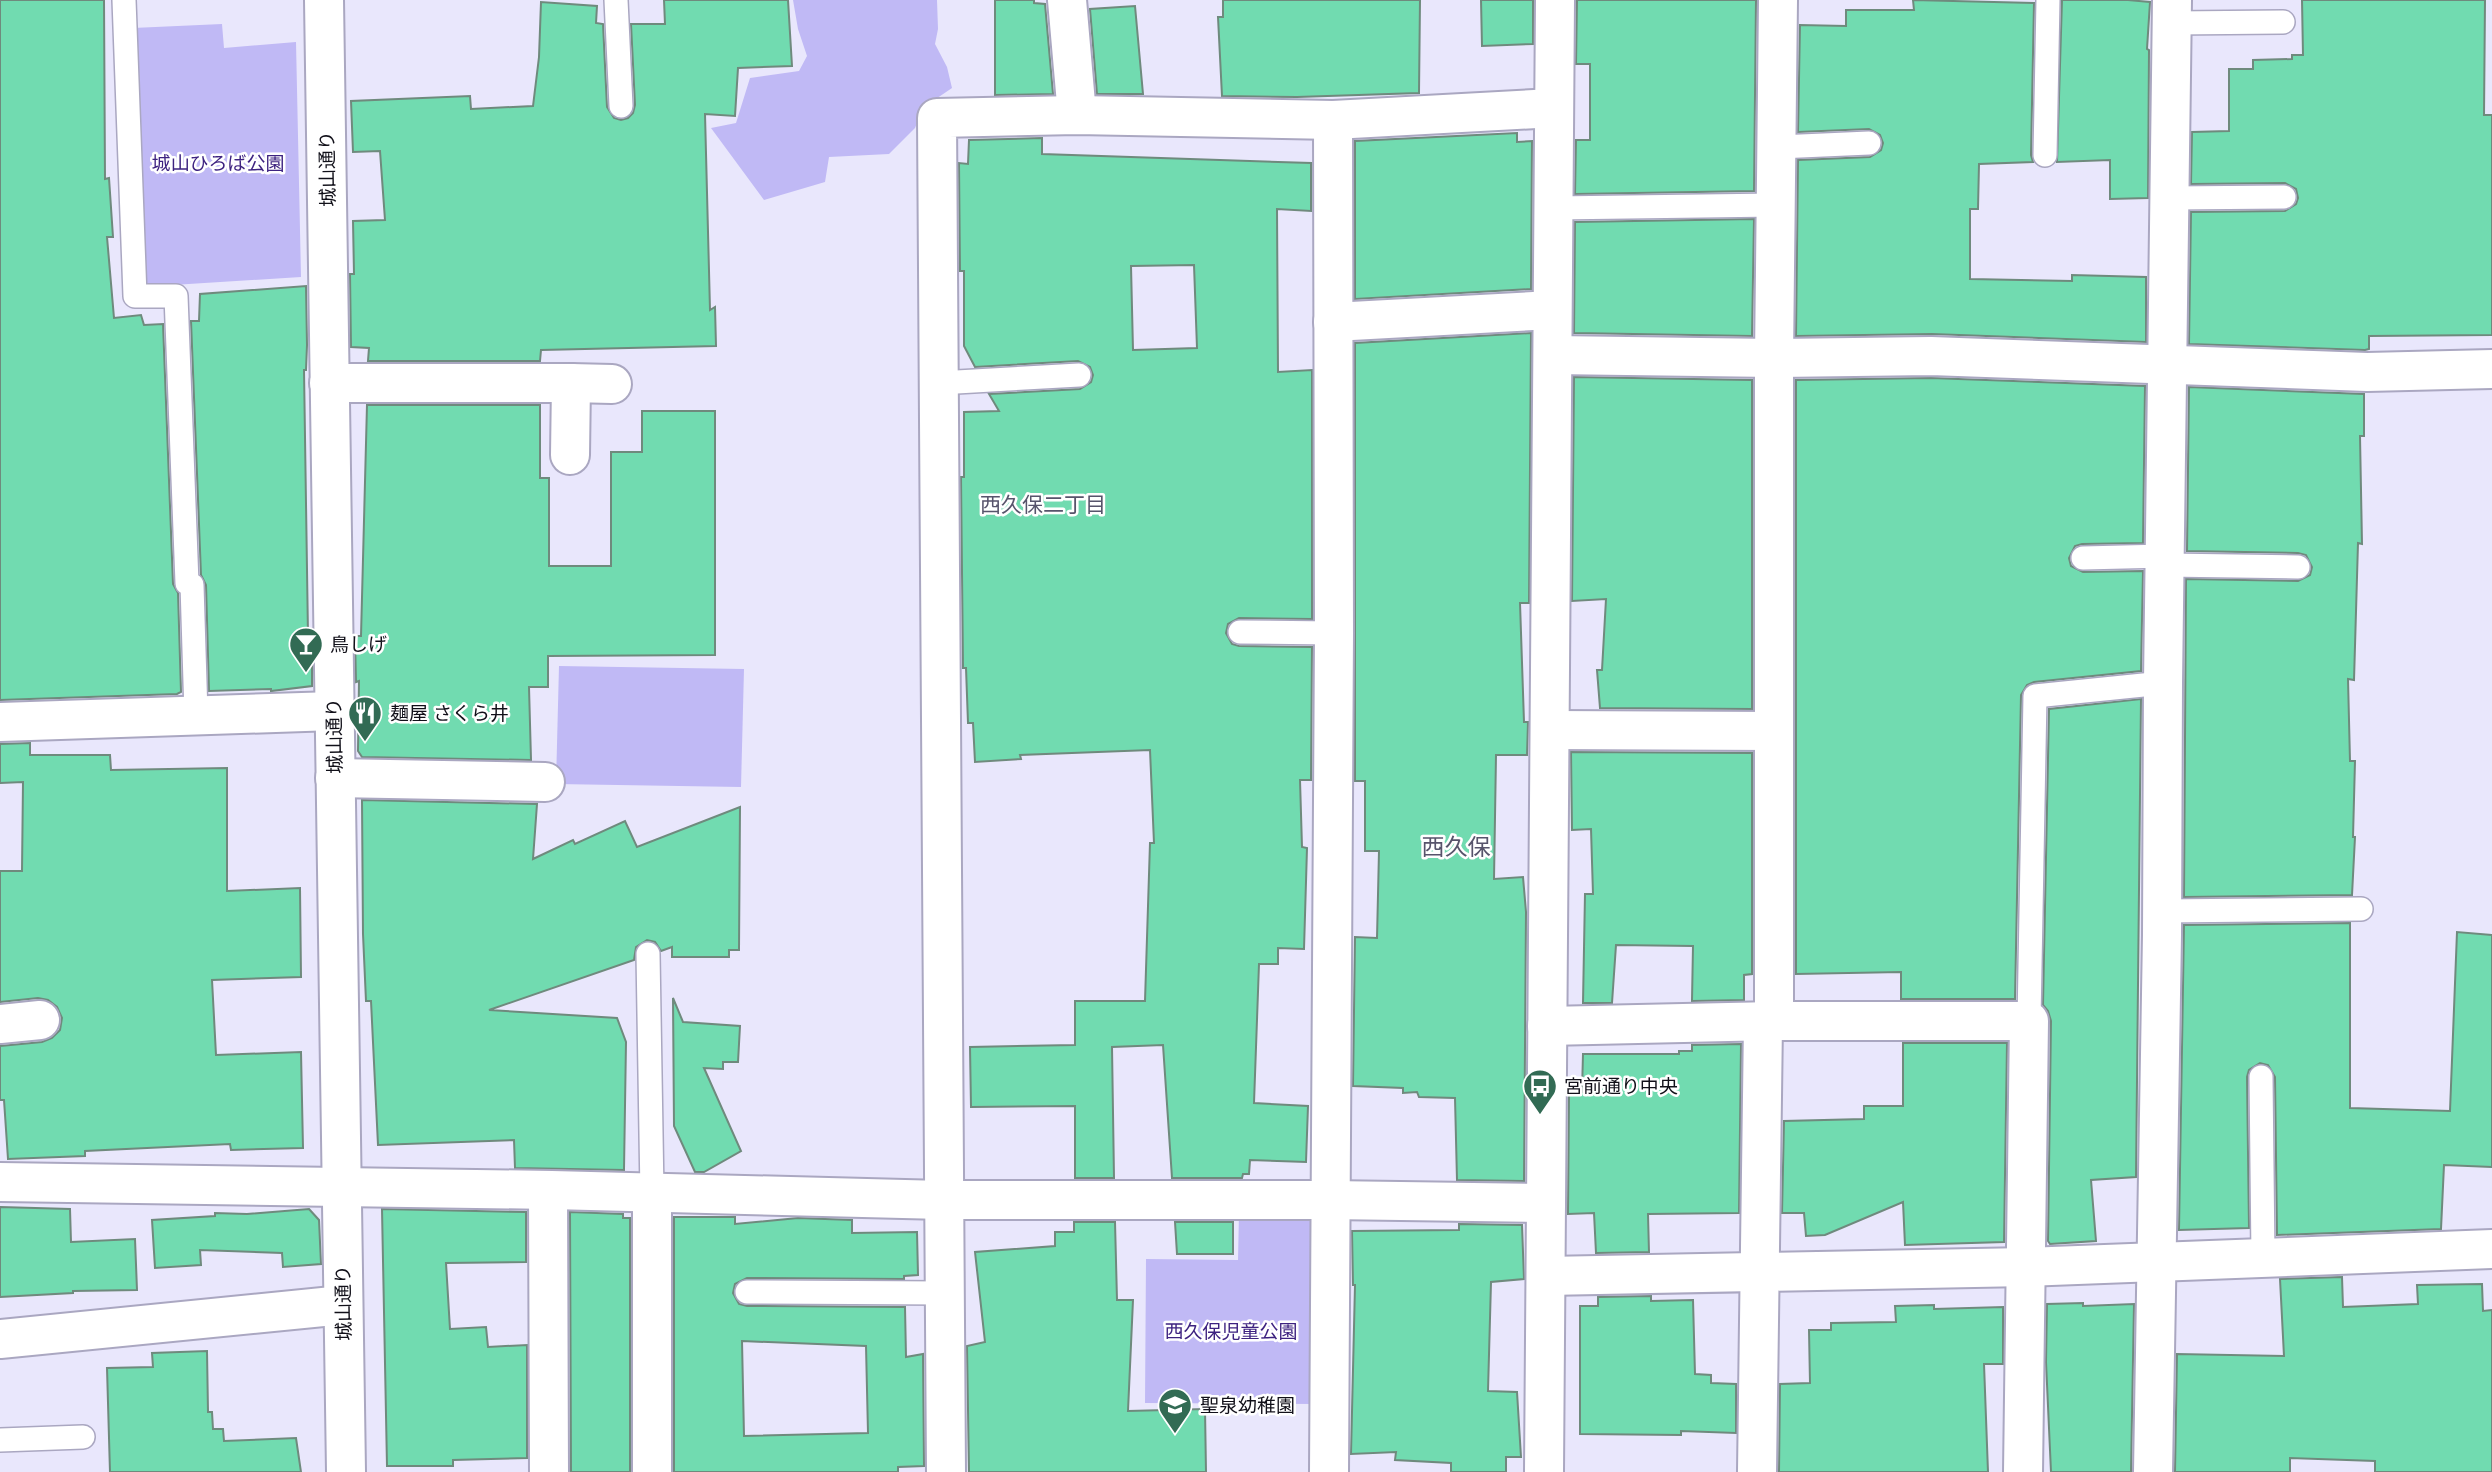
<svg xmlns="http://www.w3.org/2000/svg" width="2492" height="1472" font-family="Mulish,'Noto Sans JP',sans-serif">
	<style>
		.green { fill: #c0b9f5 }
		.building { fill: #71dbb0; stroke: #6f8a7d; stroke-width: 2; fill-rule: evenodd }
		.lines { fill: none; stroke-linecap: round; stroke-linejoin: round }
		.lane-casing { stroke: #aaa7c1; stroke-width: 26 }
		.street-casing { stroke: #aaa7c1; stroke-width: 42 }
		.lane { stroke: #fff; stroke-width: 23 }
		.street { stroke: #fff; stroke-width: 38 }
		.labels { text-anchor: middle; dominant-baseline: central; stroke-width: 5; stroke-linejoin: round; paint-order: stroke }
		.park-label { font-size: 19px; fill: #3d2280; stroke: #fff }
		.street-label { font-size: 19px; fill: #111019; stroke: #fff }
		.poi-label { font-size: 19px; fill: #111019; stroke: #fff; text-anchor: start }
		.neighbourhood-label { font-size: 21px; fill: #57546b; stroke: #fff }
		.quarter-label { font-size: 23px; fill: #57546b; stroke: #fff }
	</style>
	<rect width="100%" height="100%" fill="#e9e7fc"/>
	<!-- green -->
	<g class="green">
		<polygon points="793,0 937,0 938,29 935,44 947,67 952,88 924,107 915,128 889,154 829,157 825,182 764,200 711,128 736,123 750,78 799,71 807,56 798,29"/>
		<polygon points="222,24 224,48 296,42 301,277 141,287 133,28"/>
		<polygon points="559,666 744,669 741,787 556,784"/>
		<polygon points="1239,1213 1306,1213 1318,1229 1316,1404 1145,1403 1146,1259 1238,1260"/>
	</g>
	<!-- building -->
	<g class="building">
		<polygon points="0,0 104,0 105,179 109,178 113,237 107,237 114,318 141,315 144,325 163,324 173,584 178,593 181,692 177,694 0,700"/>
		<polygon points="664,0 788,0 792,66 738,68 735,116 705,114 710,310 715,307 716,346 541,350 540,361 368,361 369,348 351,347 350,274 354,274 353,221 385,220 380,151 353,152 351,101 470,96 471,109 533,106 539,57 541,2 597,6 596,23 603,24 607,107 614,118 621,120 628,118 633,113 635,105 631,24 665,24"/>
		<polygon points="995,0 1034,0 1034,3 1045,4 1053,94 995,95"/>
		<polygon points="1223,0 1420,0 1419,93 1297,97 1222,96 1218,17 1223,17"/>
		<polygon points="1481,0 1533,0 1533,44 1482,46"/>
		<polygon points="1577,0 1756,0 1754,191 1575,194 1576,140 1590,140 1590,64 1576,64"/>
		<polygon points="1913,0 2034,3 2031,155 2033,162 1979,164 1978,209 1970,209 1970,279 2072,281 2072,275 2146,277 2146,342 1932,334 1796,336 1798,160 1870,157 1881,150 1883,143 1880,135 1869,129 1798,132 1800,25 1846,26 1846,10 1914,10"/>
		<polygon points="2062,0 2128,0 2150,2 2147,49 2149,50 2148,198 2110,199 2110,160 2057,162"/>
		<polygon points="2302,0 2485,0 2484,115 2492,115 2492,335 2369,336 2369,349 2365,350 2189,344 2191,212 2285,211 2296,204 2298,198 2296,189 2285,183 2191,184 2192,132 2229,131 2229,69 2253,69 2253,60 2292,59 2292,55 2303,55"/>
		<polygon points="1135,6 1143,94 1097,94 1090,9"/>
		<polygon points="1517,133 1517,142 1532,141 1531,289 1355,299 1355,141"/>
		<path d="M1042 138V154L1311 163V211L1277 209 1278 372 1312 370V619L1239 618 1228 624 1226 633 1232 644 1239 646 1312 647 1311 780H1300L1302 847 1307 848 1304 949 1278 948V964H1259L1254 1103 1308 1106 1306 1162 1250 1160 1249 1174H1243L1242 1178H1172L1163 1045 1112 1047 1114 1178H1075V1106L971 1107 970 1047 1075 1045V1001H1145L1150 843H1154L1150 750 1020 755 1021 759 975 762 973 723H968L966 668H963L961 477H964V412L999 411 989 394 1080 389 1091 382 1093 375 1090 367 1078 361 975 367 964 346V271H960L959 163 968 164 969 140ZM1194 265 1197 348 1133 350 1131 266Z"/>
		<polygon points="1754,219 1752,336 1574,333 1575,222"/>
		<polygon points="306,286 307,345 306,370 304,370 308,636 312,636 312,686 271,691 271,689 209,691 206,585 201,575 191,321 199,321 200,294"/>
		<polygon points="1531,333 1529,603 1520,603 1524,722 1528,722 1527,755 1496,755 1494,879 1523,877 1526,912 1524,1181 1457,1180 1455,1098 1419,1097 1417,1092 1403,1093 1403,1088 1353,1086 1355,937 1377,938 1379,851 1365,851 1365,781 1355,781 1355,343"/>
		<polygon points="1574,377 1752,380 1752,709 1600,708 1597,670 1602,670 1606,599 1572,601"/>
		<polygon points="1931,378 2145,386 2143,543 2082,544 2075,546 2069,558 2071,566 2083,572 2143,571 2141,671 2034,682 2027,685 2021,695 2015,999 1901,999 1901,972 1796,974 1796,380"/>
		<polygon points="2189,387 2364,394 2364,436 2360,436 2362,544 2358,543 2354,680 2348,679 2350,761 2355,761 2353,837 2355,837 2352,895 2184,897 2186,579 2298,581 2310,575 2312,567 2306,555 2298,553 2187,551"/>
		<polygon points="367,405 540,405 540,478 549,478 549,566 611,566 611,452 642,452 642,411 715,411 715,655 548,656 548,687 529,687 531,760 362,757 358,751 359,681 356,682 355,636 361,636"/>
		<polygon points="2141,699 2136,1177 2091,1180 2096,1241 2050,1244 2048,1241 2051,1021 2048,1011 2043,1005 2049,709"/>
		<polygon points="30,743 30,755 110,755 111,770 227,768 227,891 300,888 301,977 212,980 216,1055 301,1052 303,1148 231,1150 230,1144 85,1151 85,1156 8,1159 4,1100 0,1100 0,1046 42,1042 52,1038 60,1030 62,1018 57,1007 48,1000 38,998 0,1002 0,871 22,871 23,782 0,783 0,744"/>
		<polygon points="1571,752 1752,753 1752,974 1744,975 1744,1000 1692,1001 1693,946 1616,945 1612,1003 1583,1003 1585,894 1593,894 1591,829 1572,830"/>
		<polygon points="362,800 537,804 533,859 573,840 575,844 625,821 637,847 740,807 739,950 729,950 729,957 672,957 672,947 661,951 655,942 647,940 636,947 634,960 489,1010 617,1018 626,1042 624,1170 515,1168 514,1140 378,1145 371,1001 366,1001 363,934"/>
		<polygon points="2350,923 2350,1108 2450,1111 2457,932 2492,935 2492,1167 2444,1165 2441,1229 2277,1235 2275,1077 2268,1065 2260,1063 2249,1070 2247,1077 2249,1228 2179,1230 2184,925"/>
		<polygon points="673,998 683,1022 740,1026 738,1062 723,1062 723,1069 704,1068 741,1151 704,1172 695,1172 674,1126"/>
		<polygon points="1903,1043 2007,1043 2004,1242 1905,1245 1903,1202 1825,1235 1806,1236 1804,1213 1782,1213 1784,1121 1864,1119 1864,1106 1903,1106"/>
		<polygon points="1741,1044 1739,1213 1648,1214 1649,1252 1596,1253 1594,1213 1568,1214 1569,1093 1582,1092 1583,1054 1679,1054 1679,1051 1692,1051 1692,1045"/>
		<polygon points="0,1207 70,1209 71,1242 135,1239 137,1290 73,1291 73,1293 0,1297"/>
		<polygon points="309,1209 319,1220 321,1264 283,1267 282,1253 200,1250 201,1265 155,1268 152,1220 215,1216 215,1213 247,1214"/>
		<polygon points="382,1209 526,1212 526,1262 446,1263 450,1329 486,1327 488,1347 527,1345 527,1458 453,1460 453,1466 387,1466"/>
		<polygon points="570,1212 623,1214 623,1218 630,1218 630,1472 571,1472"/>
		<path d="M674 1217H735V1224L798 1218 852 1220V1233L917 1232 918 1275 904 1276V1279L747 1278 735 1284 733 1293 739 1304 747 1306 905 1307 906 1357 923 1354 924 1466 898 1467V1472H674ZM742 1341 866 1346 868 1433 744 1436Z"/>
		<polygon points="1074,1222 1115,1222 1117,1300 1133,1300 1128,1411 1205,1409 1206,1472 969,1472 967,1346 985,1342 975,1252 1055,1246 1055,1232 1074,1232"/>
		<polygon points="1175,1222 1233,1222 1233,1254 1177,1254"/>
		<polygon points="1459,1224 1522,1225 1524,1279 1491,1282 1488,1391 1517,1392 1521,1457 1506,1457 1506,1472 1451,1472 1451,1463 1395,1460 1396,1452 1351,1454 1355,1285 1353,1285 1352,1231 1459,1230"/>
		<polygon points="2342,1277 2343,1307 2418,1304 2417,1285 2482,1284 2483,1311 2492,1310 2492,1472 2375,1472 2375,1461 2290,1458 2290,1472 2175,1472 2177,1354 2284,1356 2280,1279"/>
		<polygon points="1651,1296 1651,1301 1693,1300 1695,1374 1711,1375 1711,1383 1736,1384 1736,1433 1681,1431 1681,1435 1580,1434 1580,1306 1598,1306 1598,1297"/>
		<polygon points="2083,1303 2083,1306 2134,1304 2131,1472 2051,1472 2046,1362 2047,1304"/>
		<polygon points="1934,1305 1934,1309 2003,1307 2003,1364 1984,1364 1988,1472 1779,1472 1780,1384 1810,1383 1809,1330 1831,1330 1831,1323 1896,1322 1895,1306"/>
		<polygon points="207,1351 208,1412 212,1412 213,1429 223,1429 224,1441 296,1438 301,1472 110,1472 107,1368 153,1367 152,1353"/>
	</g>
	<g class="lines">
		<!-- lane casing -->
		<g class="lane-casing">
			<g id="lane">
				<polyline points="124,0 135,296 176,296 187,583 192,585 196,715"/>
				<polyline points="616,0 621,106"/>
				<polyline points="2172,23 2283,22"/>
				<polyline points="1776,147 1869,143"/>
				<polyline points="2045,155 2048,0"/>
				<polyline points="2171,198 2284,197"/>
				<polyline points="1554,208 1776,205"/>
				<polyline points="939,383 1079,375"/>
				<polyline points="2083,558 2165,556"/>
				<polyline points="2166,565 2298,567"/>
				<polyline points="1240,632 1334,633"/>
				<polyline points="2162,911 2361,909"/>
				<polyline points="648,954 652,1193"/>
				<polyline points="2029,1021 2035,696 2163,683"/>
				<polyline points="2261,1077 2263,1257"/>
				<polyline points="747,1292 944,1293"/>
				<polyline points="0,1440 83,1437"/>
			</g>
		</g>
		<!-- street casing -->
		<g class="street-casing">
			<g id="street">
				<polyline points="324,0 346,1472"/>
				<polyline points="1067,0 1077,115"/>
				<polyline points="1333,322 1552,310"/>
				<polyline points="1553,355 1774,358 1931,356 2367,372 2492,369"/>
				<polyline points="329,383 571,383 570,455"/>
				<polyline points="571,383 612,384"/>
				<polyline points="0,722 334,711"/>
				<polyline points="1550,730 1774,731"/>
				<polyline points="335,778 545,782"/>
				<polyline points="1774,1021 1774,358 1778,0"/>
				<polyline points="0,1024 40,1020"/>
				<polyline points="1547,1026 1774,1021 2029,1021 2023,1472"/>
				<polyline points="0,1182 552,1190 943,1200 1329,1200 1546,1203"/>
				<polyline points="548,1190 549,1472"/>
				<polyline points="652,1193 652,1472"/>
				<polyline points="1546,1276 2027,1267 2492,1249"/>
				<polyline points="0,1339 343,1305"/>
				<polyline points="946,1472 937,118 1077,115 1333,120 1554,108"/>
				<polyline points="1329,1472 1334,633 1333,120"/>
				<polyline points="1544,1472 1555,0"/>
				<polyline points="1757,1472 1763,1022"/>
				<polyline points="2153,1472 2162,935 2163,683 2172,0"/>
			</g>
		</g>
		<!-- lane -->
		<use href="#lane" class="lane"/>
		<!-- street -->
		<use href="#street" class="street"/>
	</g>
	<!-- icons -->
	<defs>
		<g id="bar-pin" transform="scale(1.75)"><path d="M0 17L-7.5 6A9.5 9.5 0 1 1 7.5 6Z" fill="#326b54" stroke="#fff"/><path d="M-6-5H6L.8 .8V4.5H3.5V6h-7V4.5H-.8V.8Z" fill="#fff"/></g>
		<g id="restaurant-pin" transform="scale(1.75)"><path d="M0 17L-7.5 6A9.5 9.5 0 1 1 7.5 6Z" fill="#326b54" stroke="#fff"/><path d="M-5-6h1v4h1v-4h1v4h1v-4h1v5L-1.5 .5V6h-2V.5L-5-1ZM5-6V6H3V1.5H1.5Q1.5-4 5-6Z" fill="#fff"/></g>
		<g id="bus-pin" transform="scale(1.75)"><path d="M0 17L-7.5 6A9.5 9.5 0 1 1 7.5 6Z" fill="#326b54" stroke="#fff"/><path d="M-5-6H5V4H4V6H2V4H-2V6H-4V4H-5ZM-3.5-4V0h7V-4ZM-3.5 1.2v1.5H-2V1.2ZM2 1.2v1.5H3.5V1.2Z" fill="#fff"/></g>
		<g id="school-pin" transform="scale(1.75)"><path d="M0 17L-7.5 6A9.5 9.5 0 1 1 7.5 6Z" fill="#326b54" stroke="#fff"/><path d="M0-5L7-2L0 1L-7-2ZM-4 1L0 2.5L4 1V4Q0 6-4 4Z" fill="#fff"/></g>
	</defs>
	<g fill-rule="evenodd">
		<use href="#bar-pin" x="306" y="644"/>
		<use href="#restaurant-pin" x="365" y="713"/>
		<use href="#bus-pin" x="1540" y="1086"/>
		<use href="#school-pin" x="1175" y="1405"/>
	</g>
	<g class="labels">
		<!-- park labels -->
		<g class="park-label">
			<text x="218" y="163">城山ひろば公園</text>
			<text x="1231" y="1331">西久保児童公園</text>
		</g>
		<!-- street labels -->
		<g class="street-label">
			<text transform="translate(327 169) rotate(-91)">城山通り</text>
			<text transform="translate(334 736) rotate(-91)">城山通り</text>
			<text transform="translate(343 1303) rotate(-91)">城山通り</text>
		</g>
		<!-- poi labels -->
		<g class="poi-label">
			<text x="330" y="644">鳥しげ</text>
			<text x="390" y="713">麺屋 さくら井</text>
			<text x="1564" y="1086">宮前通り中央</text>
			<text x="1200" y="1405">聖泉幼稚園</text>
		</g>
		<!-- neighbourhood labels -->
		<g class="neighbourhood-label">
			<text x="1043" y="504">西久保二丁目</text>
		</g>
		<!-- quarter labels -->
		<g class="quarter-label">
			<text x="1456" y="846">西久保</text>
		</g>
	</g>
</svg>
